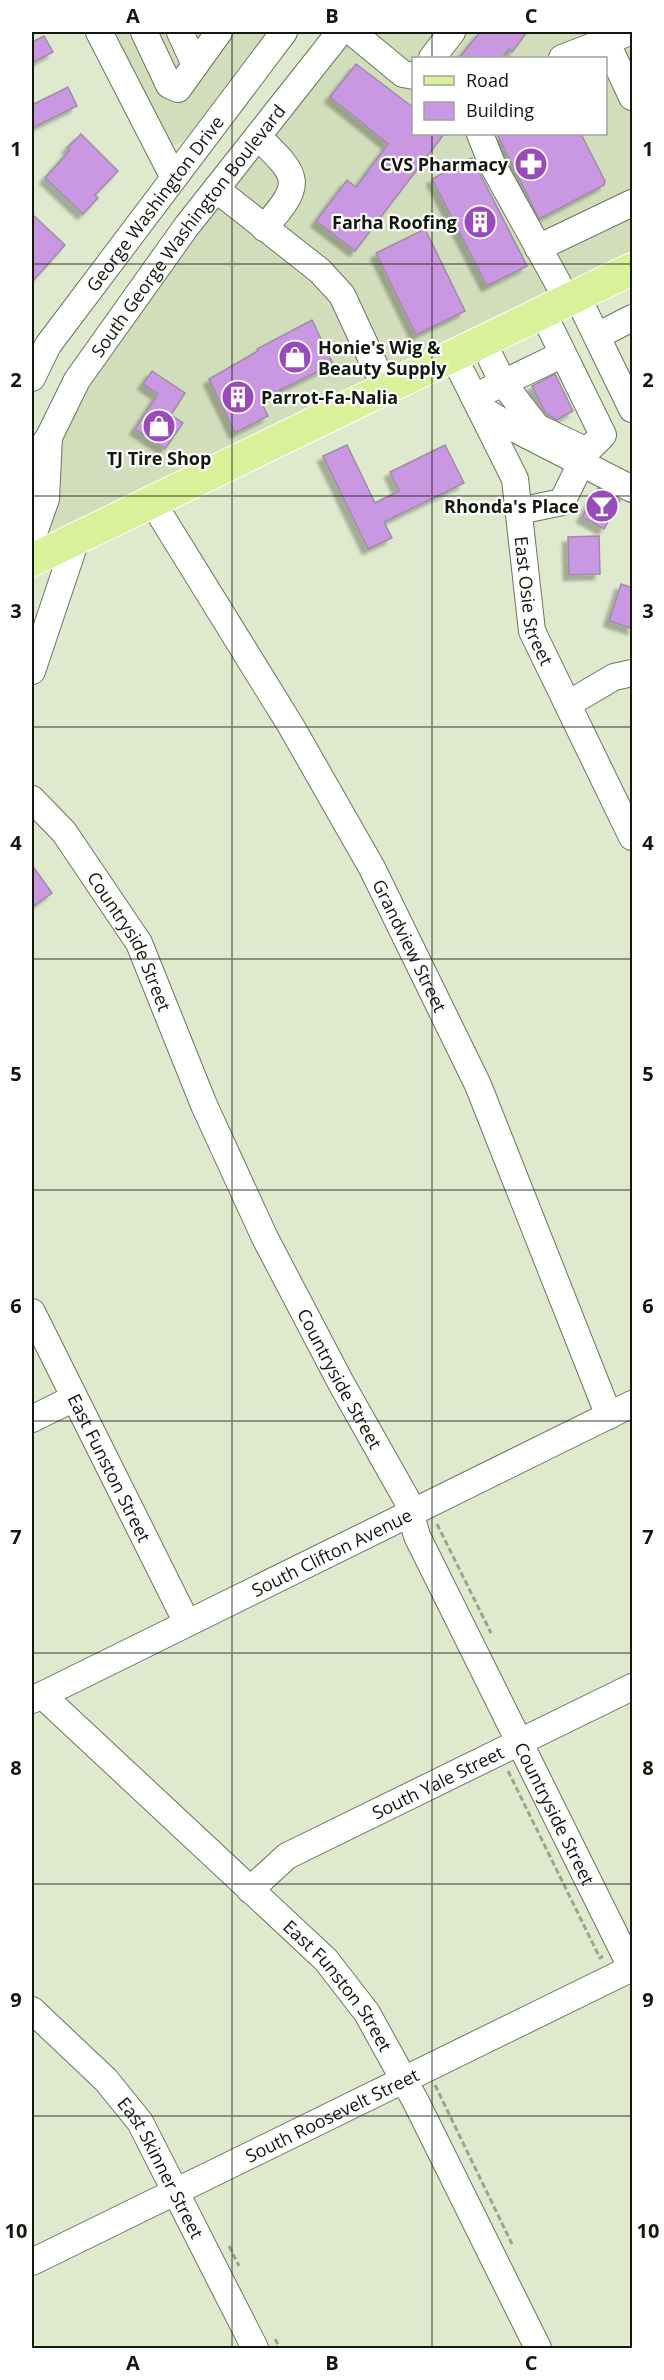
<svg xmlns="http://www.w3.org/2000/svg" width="664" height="2380" font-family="'Open Sans',sans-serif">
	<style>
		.built { fill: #d2debb; fill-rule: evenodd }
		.building { fill: #ca98e2; stroke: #9c8ca4; stroke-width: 1.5; filter: url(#shadow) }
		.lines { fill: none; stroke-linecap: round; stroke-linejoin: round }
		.minor-casing { stroke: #6c755c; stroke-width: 28 }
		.major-casing { stroke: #fff; stroke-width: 34 }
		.path { stroke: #9aa38d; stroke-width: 3; stroke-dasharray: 6 3; stroke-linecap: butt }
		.minor { stroke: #fff; stroke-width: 26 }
		.major { stroke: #d9f299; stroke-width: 32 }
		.grid { fill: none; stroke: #13170d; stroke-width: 1.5; stroke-opacity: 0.55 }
		.labels { text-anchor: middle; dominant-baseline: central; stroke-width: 4.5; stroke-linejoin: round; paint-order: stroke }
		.poi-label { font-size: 18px; font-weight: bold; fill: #13170d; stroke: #fff; text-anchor: end }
		.street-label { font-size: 18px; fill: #13170d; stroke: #fff }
		.neatline { fill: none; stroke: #13170d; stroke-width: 2 }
		.grid-label { font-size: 20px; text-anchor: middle; font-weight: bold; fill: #13170d }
	</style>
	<defs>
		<filter id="shadow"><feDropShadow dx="-5.5" dy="5.5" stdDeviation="1.5" flood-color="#0004"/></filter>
	</defs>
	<rect width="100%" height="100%" fill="#dee9cd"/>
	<!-- built -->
	<g class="built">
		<polygon points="107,32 267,32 184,141 174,145 166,144"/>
		<path d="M340 32H632V268L32 559V461ZM414 58H606V134H414Z"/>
	</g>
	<!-- building -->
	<g class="building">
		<polygon points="480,32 527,32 512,52 509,49 502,58 459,58"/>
		<polygon points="44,36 53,52 32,63 32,42"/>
		<polygon points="356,64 414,108 414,134 444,134 355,251 316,221 347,180 356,187 388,144 330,97"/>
		<polygon points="68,87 77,106 32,128 32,105"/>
		<polygon points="81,134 118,171 95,195 98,198 83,214 45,178 70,150 67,148"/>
		<polygon points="497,134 581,134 605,181 604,185 539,219"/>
		<polygon points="472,158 527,266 487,286 432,179"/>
		<polygon points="32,214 65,245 32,282"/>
		<polygon points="425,229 465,311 416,335 376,253"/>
		<polygon points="312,320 333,364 260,400 268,416 235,433 209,379 258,351 257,349"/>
		<polygon points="152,371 185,393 171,415 183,423 165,449 135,429 158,394 143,384"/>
		<polygon points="555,374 573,411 556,420 545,412 532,386"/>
		<polygon points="347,445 375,503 399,491 390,472 445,445 464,483 384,522 392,538 368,549 323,456"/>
		<polygon points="598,488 620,500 604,529 582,517"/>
		<polygon points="599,536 600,574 569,575 568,537"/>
		<polygon points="621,584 633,588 633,629 609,621"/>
		<polygon points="32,865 52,893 32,907"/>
	</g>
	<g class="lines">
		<!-- minor casing -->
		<g class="minor-casing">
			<g id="minor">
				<polyline points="99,32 173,176"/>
				<polyline points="144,32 169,85 178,89 219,32"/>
				<polyline points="180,32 195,65"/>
				<polyline points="352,32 403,74 414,76"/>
				<polyline points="606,41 632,97"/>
				<polyline points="432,58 452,32"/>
				<polyline points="562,58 630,32"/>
				<polyline points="480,134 492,164 568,301"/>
				<path d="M258 137C300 177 304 183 264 228"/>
				<polyline points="216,189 320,271 342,295 386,390"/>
				<polyline points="538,248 632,203"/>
				<polyline points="577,296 632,409"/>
				<polyline points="597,336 632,318"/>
				<polyline points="483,342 503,383 563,354"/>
				<path id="s1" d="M454 357 515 479 532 631 632 837"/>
				<path id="s2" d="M32 378 48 345 284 32"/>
				<polyline points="474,397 503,383 537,427 587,451 603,435 543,313"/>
				<polyline points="480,408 513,428 632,489"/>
				<path id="s3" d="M32 461 49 437 77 380 186 227 340 32"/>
				<path id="s4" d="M153 503 291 726 372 868 478 1085 609 1416"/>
				<polyline points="519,511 562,502 587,451"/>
				<polyline points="32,538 46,499 49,437"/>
				<polyline points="32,671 77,537"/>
				<polyline points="568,704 614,677 632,673"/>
				<path id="s5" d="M32 799 64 832 139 943 204 1105 265 1238 341 1383 407 1500 417 1536 632 1969"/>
				<path id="s6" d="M32 1312 187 1623"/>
				<polyline points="32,1419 74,1398"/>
				<path id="s7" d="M42 1695 326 1960 367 2013 416 2102 538 2348"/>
				<path id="s8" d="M32 1700 632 1404"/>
				<path id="s9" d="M250 1890 287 1856 632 1687"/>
				<path id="s10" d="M32 2010 106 2080 140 2122 255 2348"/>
				<path id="s11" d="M32 2262 632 1968"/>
			</g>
		</g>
		<!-- major casing -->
		<g class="major-casing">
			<polyline id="major" points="32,560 632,269"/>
		</g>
		<!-- path -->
		<g class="path">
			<polyline points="437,1524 491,1633"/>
			<polyline points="508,1771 600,1958 603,1956"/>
			<polyline points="435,2085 512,2244"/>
			<polyline points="229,2246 239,2266"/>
			<polyline points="275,2339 280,2348"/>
		</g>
		<!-- minor -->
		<use href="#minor" class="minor"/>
		<!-- major -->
		<use href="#major" class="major"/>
	</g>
	<!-- grid -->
	<path class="grid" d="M232 32V2348M432 32V58M432 134V2348M32 264H632M32 496H632M32 727H632M32 959H632M32 1190H632M32 1421H632M32 1653H632M32 1884H632M32 2116H632"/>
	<!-- icons -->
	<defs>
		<g id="pharmacy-disc" transform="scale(1.725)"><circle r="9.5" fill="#994abb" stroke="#fff"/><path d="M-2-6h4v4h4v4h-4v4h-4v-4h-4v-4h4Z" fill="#fff"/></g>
		<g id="building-disc" transform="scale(1.725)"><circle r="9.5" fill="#994abb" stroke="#fff"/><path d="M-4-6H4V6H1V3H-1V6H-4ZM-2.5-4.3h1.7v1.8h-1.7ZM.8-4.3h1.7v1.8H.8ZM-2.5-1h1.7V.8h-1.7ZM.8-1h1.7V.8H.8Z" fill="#fff"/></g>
		<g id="shop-disc" transform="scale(1.725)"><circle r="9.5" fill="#994abb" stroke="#fff"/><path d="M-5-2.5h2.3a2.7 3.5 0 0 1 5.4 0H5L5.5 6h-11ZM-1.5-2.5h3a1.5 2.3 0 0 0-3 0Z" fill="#fff"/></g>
		<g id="bar-disc" transform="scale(1.725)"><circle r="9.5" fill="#994abb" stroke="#fff"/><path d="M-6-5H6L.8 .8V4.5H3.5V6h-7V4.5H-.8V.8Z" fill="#fff"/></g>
	</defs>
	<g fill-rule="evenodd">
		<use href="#pharmacy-disc" x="531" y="164"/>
		<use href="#building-disc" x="480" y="222"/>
		<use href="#shop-disc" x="295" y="357"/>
		<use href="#building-disc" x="238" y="397"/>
		<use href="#shop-disc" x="159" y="426"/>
		<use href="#bar-disc" x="602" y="506"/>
	</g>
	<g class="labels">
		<!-- poi labels -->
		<g class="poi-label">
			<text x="508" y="164">CVS Pharmacy</text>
			<text x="457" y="222">Farha Roofing</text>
			<text x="318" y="347" text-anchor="start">Honie's Wig &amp;<tspan x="318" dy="21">Beauty Supply</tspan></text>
			<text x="261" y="397" text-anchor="start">Parrot-Fa-Nalia</text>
			<text x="159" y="458" text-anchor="middle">TJ Tire Shop</text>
			<text x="579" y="506">Rhonda's Place</text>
		</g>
		<!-- street labels -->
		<g class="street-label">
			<text stroke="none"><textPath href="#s2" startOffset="214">George Washington Drive</textPath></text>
			<text stroke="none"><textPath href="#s3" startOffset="279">South George Washington Boulevard</textPath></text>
			<text stroke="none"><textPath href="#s1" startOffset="260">East Osie Street</textPath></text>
			<text stroke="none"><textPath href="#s5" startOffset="174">Countryside Street</textPath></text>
			<text stroke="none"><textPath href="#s4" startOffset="512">Grandview Street</textPath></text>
			<text stroke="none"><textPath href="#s5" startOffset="660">Countryside Street</textPath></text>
			<text stroke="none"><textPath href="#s6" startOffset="174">East Funston Street</textPath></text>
			<text stroke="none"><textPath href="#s8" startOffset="334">South Clifton Avenue</textPath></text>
			<text stroke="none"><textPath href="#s9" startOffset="218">South Yale Street</textPath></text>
			<text stroke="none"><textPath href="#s5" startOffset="1146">Countryside Street</textPath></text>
			<text stroke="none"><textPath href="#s7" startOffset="416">East Funston Street</textPath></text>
			<text stroke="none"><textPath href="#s11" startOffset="334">South Roosevelt Street</textPath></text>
			<text stroke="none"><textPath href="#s10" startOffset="206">East Skinner Street</textPath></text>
		</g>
	</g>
	<!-- border -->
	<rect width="664" height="2380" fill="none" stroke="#ffffff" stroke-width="66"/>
	<!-- legend -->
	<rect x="412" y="57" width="195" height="78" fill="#ffffff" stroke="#a1a29e" stroke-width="1.5"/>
	<rect x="424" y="76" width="30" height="9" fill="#d9f299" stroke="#a1a29e" stroke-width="1.5"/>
	<text x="466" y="87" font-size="18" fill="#13170d">Road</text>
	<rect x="424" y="102" width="30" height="18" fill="#ca98e2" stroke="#a1a29e" stroke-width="1.5"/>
	<text x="466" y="117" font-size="18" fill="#13170d">Building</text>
	<rect x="33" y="33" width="598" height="2314" class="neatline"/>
	<g class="grid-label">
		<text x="133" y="23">A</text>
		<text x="332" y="23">B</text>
		<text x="531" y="23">C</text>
		<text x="16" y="156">1</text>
		<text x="648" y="156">1</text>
		<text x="16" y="387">2</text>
		<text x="648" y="387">2</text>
		<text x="16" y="618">3</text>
		<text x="648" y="618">3</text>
		<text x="16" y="850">4</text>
		<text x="648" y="850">4</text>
		<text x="16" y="1081">5</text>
		<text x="648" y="1081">5</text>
		<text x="16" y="1313">6</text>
		<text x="648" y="1313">6</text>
		<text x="16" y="1544">7</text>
		<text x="648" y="1544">7</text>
		<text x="16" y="1775">8</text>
		<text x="648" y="1775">8</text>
		<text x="16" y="2007">9</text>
		<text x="648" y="2007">9</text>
		<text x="16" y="2238">10</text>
		<text x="648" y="2238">10</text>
		<text x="133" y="2370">A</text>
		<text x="332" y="2370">B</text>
		<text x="531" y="2370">C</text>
	</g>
</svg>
